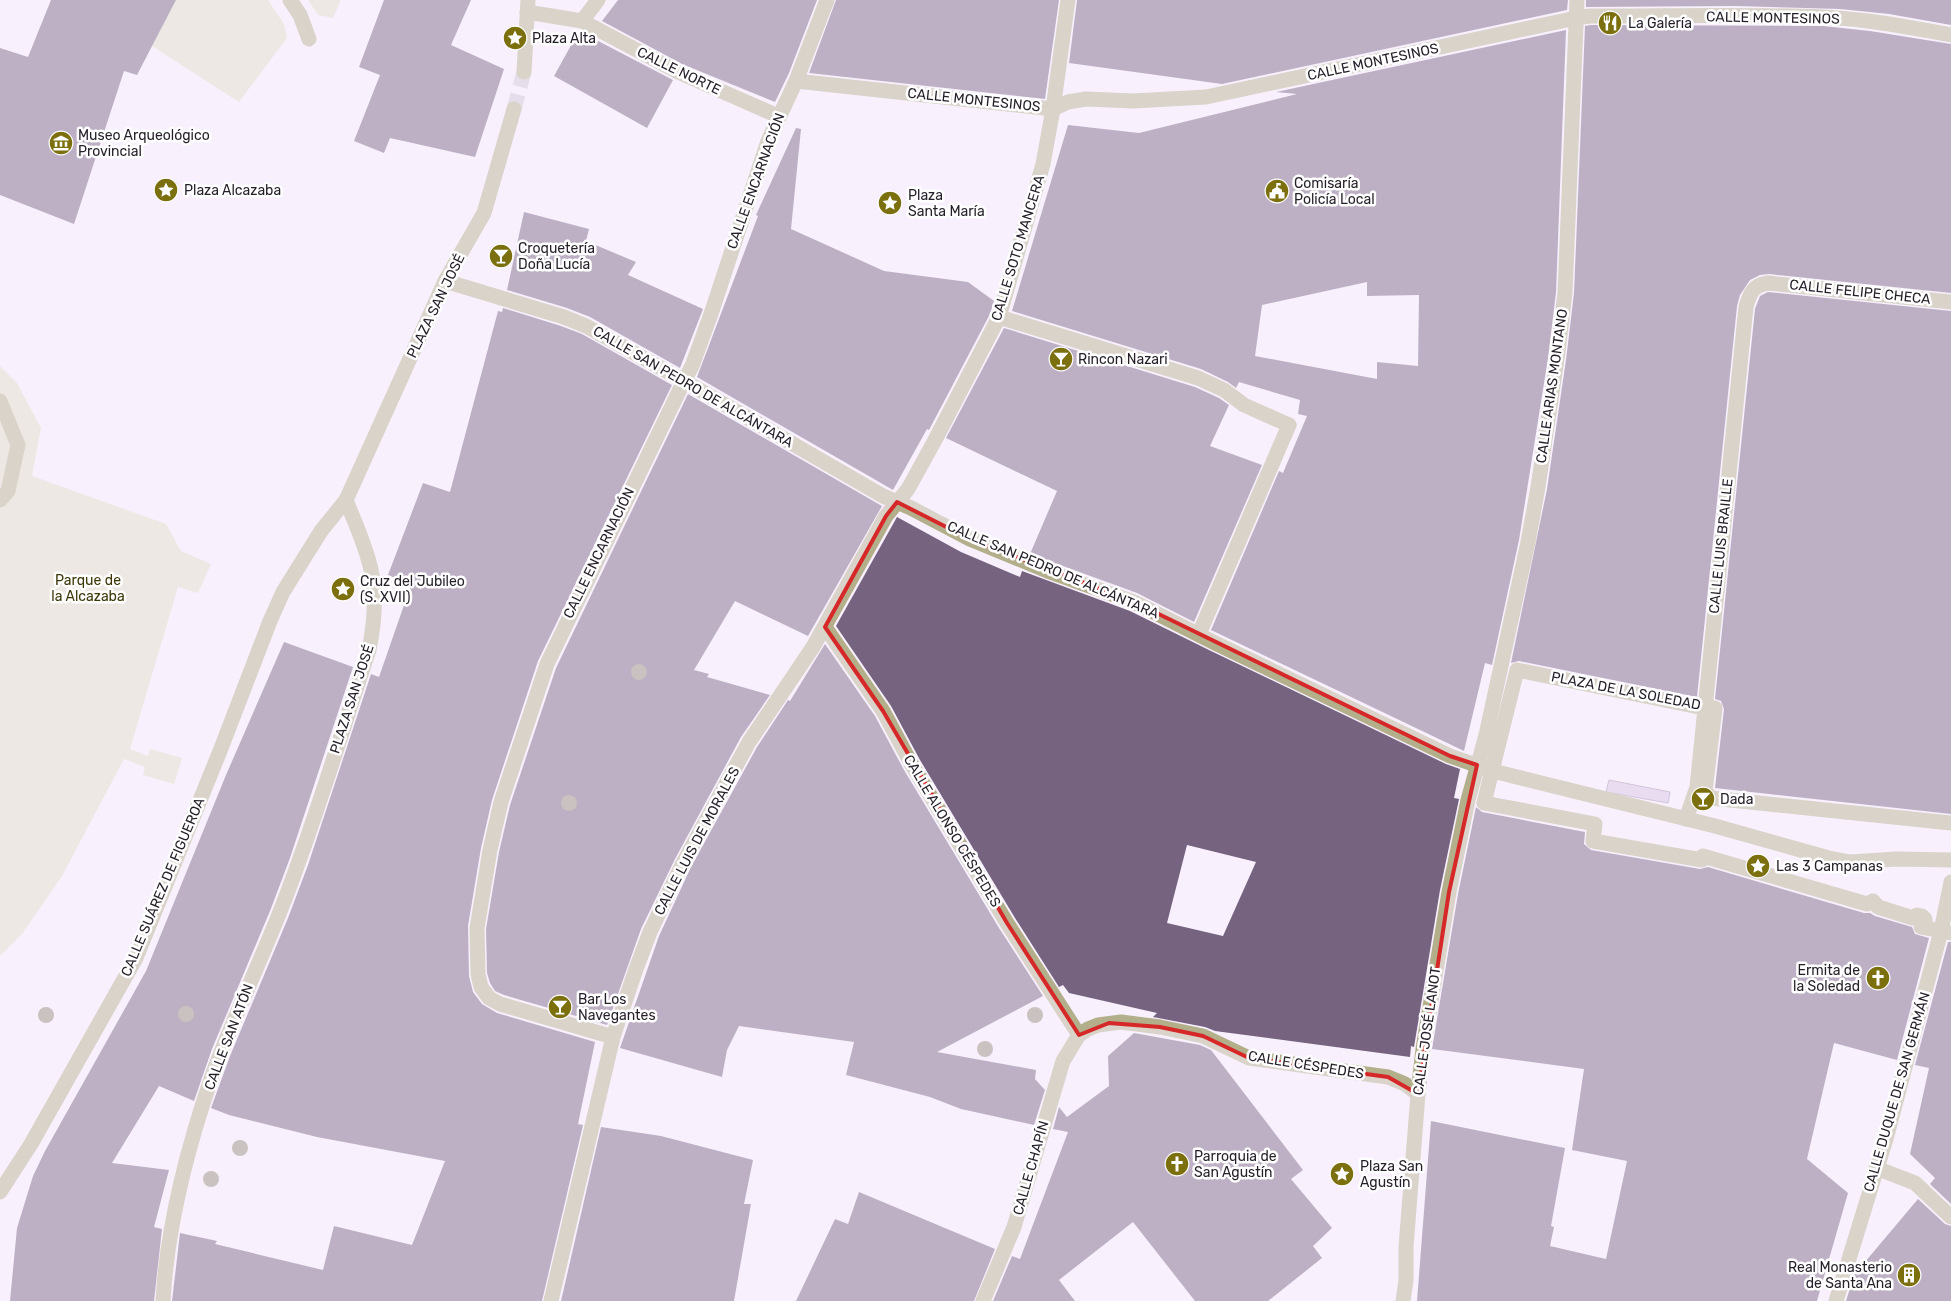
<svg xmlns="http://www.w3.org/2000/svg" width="1951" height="1301" font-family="Rubik,sans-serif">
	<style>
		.green { fill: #e1dec3 }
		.water { fill: #d7c3e3; stroke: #a292ac }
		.building { fill: #766380; fill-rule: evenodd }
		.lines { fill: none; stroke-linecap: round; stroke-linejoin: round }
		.pedestrian-tunnel { stroke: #cec6d3; stroke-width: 15; stroke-dasharray: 15 8; stroke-linecap: butt }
		.service { stroke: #b3af8b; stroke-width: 15 }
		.pedestrian { stroke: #b3af8b; stroke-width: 15 }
		.minor { stroke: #b3af8b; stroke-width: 15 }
		.tree { fill: #918a76 }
		.marked { fill: none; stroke: #d62828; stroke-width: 4; stroke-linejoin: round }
		.labels { text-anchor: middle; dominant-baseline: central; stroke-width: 5; stroke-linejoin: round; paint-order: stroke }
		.street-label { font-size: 14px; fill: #261f2a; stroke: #fff }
		.poi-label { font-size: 14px; fill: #261f2a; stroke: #fff; text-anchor: start }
		.park-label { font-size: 14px; fill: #3d3708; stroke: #fff }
	</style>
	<rect width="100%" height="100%" fill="#f8f0fd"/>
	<!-- green -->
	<g class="green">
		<polygon points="158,0 268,0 284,24 287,38 239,102 152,46 169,13 169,11"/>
		<polygon points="308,0 341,0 333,18 318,15"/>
		<polygon points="0,366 17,383 41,428 32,476 166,524 181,551 211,564 198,593 178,587 130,749 148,756 150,749 182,758 174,784 143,775 145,767 124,759 62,876 22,934 0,956"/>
	</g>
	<!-- water -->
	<polygon class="water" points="1609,780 1670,792 1668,803 1606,792"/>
	<!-- building -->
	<g class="building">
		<polygon points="51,0 176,0 137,75 124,71 74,224 0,195 0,48 28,57"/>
		<polygon points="384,0 471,0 451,45 504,69 475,157 390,138 384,153 354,141 380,75 359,67"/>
		<polygon points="618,0 817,0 789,73 775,102 682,64 602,21"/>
		<polygon points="836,0 1059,0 1045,99 809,73"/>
		<polygon points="1077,0 1568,0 1567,10 1222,84 1069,63"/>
		<polygon points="1586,0 1951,0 1951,25 1889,14 1840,9 1735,6 1586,7"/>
		<polygon points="1591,25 1823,26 1870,31 1951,44 1951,293 1769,274 1760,275 1750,280 1740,295 1737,306 1697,697 1519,661 1511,663 1547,489 1566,360 1574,293 1585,26"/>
		<path d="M1566 30 1556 292 1548 358 1519 540 1492 665 1485 663 1464 751 1211 630 1279 471 1283 473 1307 416 1298 414 1300 400 1239 382 1236 388 1228 382 1201 369 1012 311 1068 125 1139 133 1297 94 1276 92ZM1367 282V296L1419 295 1418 366 1377 362V379L1255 356 1262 305Z"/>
		<polygon points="579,31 673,80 647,128 554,76"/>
		<polygon points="796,128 801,129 791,229 884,271 968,282 994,301 990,314 929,430 927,429 893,490 697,377 758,216 756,215"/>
		<polygon points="524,212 589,229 586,241 636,262 628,275 703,309 680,368 590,317 567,308 507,290"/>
		<polygon points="1768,292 1951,311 1951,814 1715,788 1724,709 1721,701 1715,699 1755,309 1760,296"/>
		<polygon points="503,308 561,326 582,334 672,385 538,661 492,800 481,848 468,926 469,976 473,992 482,1004 497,1013 595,1042 578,1124 583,1125 542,1301 172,1301 180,1233 217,1241 215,1244 323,1270 334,1226 412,1245 445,1161 317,1137 229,1115 211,1108 230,1056 288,918 308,865 371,674 379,677 411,585 388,575 423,483 450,492 498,311 502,312"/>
		<polygon points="1004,328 1195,387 1219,398 1229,405 1210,446 1262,465 1194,622 1137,593 1030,554 1057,491 946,438"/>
		<polygon points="688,394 882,506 808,636 735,601 694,670 709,674 707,677 770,695 741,737 675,859 641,929 607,1025 504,995 495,991 490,983 487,973 486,929 499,852 510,805 556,668"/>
		<path d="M897 517 961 552 1020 577 1022 571 1130 611 1211 651 1446 764 1460 769 1454 798 1459 799 1440 890 1414 1047 1411 1046 1410 1057 1215 1031 1205 1027 1153 1017 1157 1013 1069 993 1063 985 1059 987 1015 918 920 760 891 706 836 626ZM1187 845 1256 862 1223 936 1167 923Z"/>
		<polygon points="284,642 353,667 290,858 270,911 212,1049 194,1101 159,1086 112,1163 169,1170 154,1227 162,1229 154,1301 10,1301 17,1228 33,1176 45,1151 146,971 226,775"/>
		<polygon points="825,644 875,716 904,770 999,928 1043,996 937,1052 1036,1070 1035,1079 1045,1090 1034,1125 961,1109 930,1097 846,1075 854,1042 739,1026 727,1050 722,1077 620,1048 659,936 691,867 757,747 788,700 790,701"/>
		<polygon points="1476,807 1482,812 1585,832 1584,844 1591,850 1700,869 1708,867 1864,913 1870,913 1875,916 1912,927 1915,934 1929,938 1897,1060 1834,1043 1807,1159 1848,1193 1817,1301 1417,1301 1431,1121 1565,1148 1551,1226 1554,1227 1550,1246 1606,1259 1627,1161 1572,1150 1584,1069 1432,1049 1458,894"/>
		<polygon points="1948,942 1951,942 1951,1204 1930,1184 1935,1178 1910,1154 1929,1068 1915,1065"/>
		<polygon points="1134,1033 1200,1045 1211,1050 1303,1170 1291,1179 1332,1228 1313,1246 1322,1258 1268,1301 1195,1301 1133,1222 1059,1280 1075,1301 993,1301 1012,1256 1020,1259 1068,1132 1053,1129 1059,1107 1067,1117 1109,1086 1108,1056"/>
		<polygon points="601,1127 661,1136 753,1160 744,1204 751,1204 734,1301 561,1301"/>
		<polygon points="859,1192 995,1249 974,1301 796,1301 835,1219 848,1224"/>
		<polygon points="1918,1199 1945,1224 1951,1226 1951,1301 1846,1301 1854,1275"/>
	</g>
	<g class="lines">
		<!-- pedestrian-tunnel -->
		<polyline class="pedestrian-tunnel" points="514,109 524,72"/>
		<!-- service -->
		<g class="service">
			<polyline points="290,0 300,15 309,39"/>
			<polyline points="0,401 18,445 8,491 0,500"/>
		</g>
		<!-- pedestrian -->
		<g class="pedestrian">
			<polyline points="527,12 582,21 678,72 778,116"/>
			<path d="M1576 18 1590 16C1667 16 1745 14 1823 17 1866 19 1909 27 1951 35"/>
			<polyline points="582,21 598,0"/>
			<polyline points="524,72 528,0"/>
			<polyline points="796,81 1053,109"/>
			<polyline points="1768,283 1951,302"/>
			<polyline points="999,317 1198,378 1224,390 1244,405 1289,425"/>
			<polyline points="684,381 692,366 711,314 768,141 796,81 827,0"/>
			<polyline points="1951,823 1711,798 1705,791 1715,708 1694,706 1517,670 1484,803 1595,824 1593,841 1702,860 1703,856 1867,904 1873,901 1878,907 1913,918 1917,915 1922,916 1925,919 1925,923 1921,927 1951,933"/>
		</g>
		<!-- minor -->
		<g class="minor">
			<polyline points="1053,109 1068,102 1086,99 1133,101 1206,97 1576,18"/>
			<polyline points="445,281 564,317 586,326 684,381 883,496 911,508 970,539 1050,572 1134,602 1215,643 1450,756 1493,771 1715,826 1829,858 1850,862 1897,859 1951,860"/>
			<polyline points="825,627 883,711 912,765 1007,923 1079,1035"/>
			<polyline points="1199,634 1289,425"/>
			<path d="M1686 819 1697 787 1746 307C1750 293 1753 285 1768 283"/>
			<polyline points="613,1037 500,1004 489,998 481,987 478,974 477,928 490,850 501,802 547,664 684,381"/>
			<polyline points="1876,1168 1915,1183 1951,1217"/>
			<polyline points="0,1192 31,1144 136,958 220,751 270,621 283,592 321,531 346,500 445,281 484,213 514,109"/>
			<path d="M163 1301C167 1227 188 1146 212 1076 235 1013 265 953 288 891 318 812 342 731 369 650 374 625 377 595 371 570 366 546 355 523 346 500"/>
			<polyline points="551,1301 613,1037 636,969 650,932 683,863 749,742 813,647 886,516 908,489 935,440 999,317 1043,164 1053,109 1068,0"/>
			<polyline points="983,1301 1014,1227 1063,1061 1079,1035 1088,1029 1098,1025 1121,1022 1160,1027 1203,1036 1249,1058 1388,1077 1405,1084 1418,1094"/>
			<polyline points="1403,1301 1406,1280 1406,1247 1418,1094 1423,1049 1449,892 1468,800 1486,735 1528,542 1538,487 1557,359 1565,293 1577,0"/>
			<polyline points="1836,1301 1886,1139 1941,931 1951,882"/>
		</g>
	</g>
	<!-- trees -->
	<g class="tree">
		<circle cx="639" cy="672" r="8"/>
		<circle cx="569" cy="803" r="8"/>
		<circle cx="186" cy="1014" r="8"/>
		<circle cx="46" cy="1015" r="8"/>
		<circle cx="1035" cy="1015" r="8"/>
		<circle cx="985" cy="1049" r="8"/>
		<circle cx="240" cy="1148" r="8"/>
		<circle cx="211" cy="1179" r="8"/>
	</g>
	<!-- marked area -->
	<path d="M0 0H1951V1301H0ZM897 502 970 539 1134 602 1450 756 1477 765 1449 892 1418 1094 1388 1077 1249 1058 1203 1036 1160 1027 1109 1023 1079 1035 1007 923 883 711 825 627 886 516Z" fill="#f8f0fd" fill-opacity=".55" fill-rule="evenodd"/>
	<path class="marked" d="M897 502 970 539 1134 602 1450 756 1477 765 1449 892 1418 1094 1388 1077 1249 1058 1203 1036 1160 1027 1109 1023 1079 1035 1007 923 883 711 825 627 886 516Z"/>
	<!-- icons -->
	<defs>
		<g id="restaurant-disc" transform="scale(1.25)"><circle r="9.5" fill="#7b6f0e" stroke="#fff"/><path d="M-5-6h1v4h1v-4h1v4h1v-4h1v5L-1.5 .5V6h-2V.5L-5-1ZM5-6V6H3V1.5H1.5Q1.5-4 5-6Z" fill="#fff"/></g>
		<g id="sight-disc" transform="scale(1.25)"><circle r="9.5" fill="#7b6f0e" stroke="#fff"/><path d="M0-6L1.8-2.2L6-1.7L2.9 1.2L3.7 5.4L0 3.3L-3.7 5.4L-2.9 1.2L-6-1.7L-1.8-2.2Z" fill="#fff"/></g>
		<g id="museum-disc" transform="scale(1.25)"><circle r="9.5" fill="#7b6f0e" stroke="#fff"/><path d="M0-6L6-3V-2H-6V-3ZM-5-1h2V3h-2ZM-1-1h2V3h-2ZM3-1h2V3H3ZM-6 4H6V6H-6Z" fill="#fff"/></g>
		<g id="civic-disc" transform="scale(1.25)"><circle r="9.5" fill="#7b6f0e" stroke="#fff"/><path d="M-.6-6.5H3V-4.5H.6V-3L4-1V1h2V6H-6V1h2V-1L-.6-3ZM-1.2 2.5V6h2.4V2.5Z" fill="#fff"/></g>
		<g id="bar-disc" transform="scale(1.25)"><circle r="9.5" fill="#7b6f0e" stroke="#fff"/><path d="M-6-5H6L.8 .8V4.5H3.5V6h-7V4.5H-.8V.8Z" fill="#fff"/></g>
		<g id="church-disc" transform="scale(1.25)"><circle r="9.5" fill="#7b6f0e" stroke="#fff"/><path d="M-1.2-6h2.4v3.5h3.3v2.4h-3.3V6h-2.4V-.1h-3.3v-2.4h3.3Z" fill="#fff"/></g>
		<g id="building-disc" transform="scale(1.25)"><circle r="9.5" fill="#7b6f0e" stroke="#fff"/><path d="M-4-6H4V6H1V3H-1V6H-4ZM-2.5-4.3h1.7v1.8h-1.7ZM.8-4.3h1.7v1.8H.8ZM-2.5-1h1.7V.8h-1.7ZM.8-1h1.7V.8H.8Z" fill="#fff"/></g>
	</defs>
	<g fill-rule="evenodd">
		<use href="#restaurant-disc" x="1610" y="23"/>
		<use href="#sight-disc" x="515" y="38"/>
		<use href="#museum-disc" x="61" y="143"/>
		<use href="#sight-disc" x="166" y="190"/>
		<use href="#civic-disc" x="1277" y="191"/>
		<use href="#sight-disc" x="890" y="203"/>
		<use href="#bar-disc" x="501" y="256"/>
		<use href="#bar-disc" x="1061" y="359"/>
		<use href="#sight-disc" x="343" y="589"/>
		<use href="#bar-disc" x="1703" y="799"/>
		<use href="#sight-disc" x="1758" y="866"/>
		<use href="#church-disc" x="1878" y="978"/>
		<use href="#bar-disc" x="560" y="1007"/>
		<use href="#church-disc" x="1177" y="1164"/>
		<use href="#sight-disc" x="1342" y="1174"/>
		<use href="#building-disc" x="1909" y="1275"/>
	</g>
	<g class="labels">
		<!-- street labels -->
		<g class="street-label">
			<text transform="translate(1773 18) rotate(1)">CALLE MONTESINOS</text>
			<text transform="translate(1373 62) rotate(-12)">CALLE MONTESINOS</text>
			<text transform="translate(679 71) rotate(26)">CALLE NORTE</text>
			<text transform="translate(974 100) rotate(6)">CALLE MONTESINOS</text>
			<text transform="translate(756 181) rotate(-70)">CALLE ENCARNACIÓN</text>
			<text transform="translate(1018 248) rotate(-73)">CALLE SOTO MANCERA</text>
			<text transform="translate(1860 292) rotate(6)">CALLE FELIPE CHECA</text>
			<text transform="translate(436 306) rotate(-64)">PLAZA SAN JOSÉ</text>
			<text transform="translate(1552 386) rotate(-82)">CALLE ARIAS MONTANO</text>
			<text transform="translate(693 387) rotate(30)">CALLE SAN PEDRO DE ALCÁNTARA</text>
			<text transform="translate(1721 546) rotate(-84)">CALLE LUIS BRAILLE</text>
			<text transform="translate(599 553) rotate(-64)">CALLE ENCARNACIÓN</text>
			<text transform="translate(1053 570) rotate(23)">CALLE SAN PEDRO DE ALCÁNTARA</text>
			<text transform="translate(1626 691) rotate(11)">PLAZA DE LA SOLEDAD</text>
			<text transform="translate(352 699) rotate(-72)">PLAZA SAN JOSÉ</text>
			<text transform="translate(952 831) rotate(59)">CALLE ALONSO CÉSPEDES</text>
			<text transform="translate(697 841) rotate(-62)">CALLE LUIS DE MORALES</text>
			<text transform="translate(163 887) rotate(-67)">CALLE SUÁREZ DE FIGUEROA</text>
			<text transform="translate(1427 1031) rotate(-82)">CALLE JOSÉ LANOT</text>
			<text transform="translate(229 1037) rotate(-69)">CALLE SAN ATÓN</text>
			<text transform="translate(1306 1065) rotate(9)">CALLE CÉSPEDES</text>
			<text transform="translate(1897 1092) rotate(-74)">CALLE DUQUE DE SAN GERMÁN</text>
			<text transform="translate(1031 1168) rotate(-74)">CALLE CHAPÍN</text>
		</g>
		<!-- poi labels -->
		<g class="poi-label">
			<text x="1628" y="23">La Galería</text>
			<text x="532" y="38">Plaza Alta</text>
			<text x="78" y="135">Museo Arqueológico<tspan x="78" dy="16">Provincial</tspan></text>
			<text x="1294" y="183">Comisaría<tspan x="1294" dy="16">Policía Local</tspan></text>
			<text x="184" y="190">Plaza Alcazaba</text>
			<text x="908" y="195">Plaza<tspan x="908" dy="16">Santa María</tspan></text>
			<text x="518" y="248">Croquetería<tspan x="518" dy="16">Doña Lucía</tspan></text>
			<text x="1078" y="359">Rincon Nazari</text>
			<text x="360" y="581">Cruz del Jubileo<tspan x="360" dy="16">(S. XVII)</tspan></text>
			<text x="1720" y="799">Dada</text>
			<text x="1776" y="866">Las 3 Campanas</text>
			<text x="1860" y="970" text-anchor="end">Ermita de<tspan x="1860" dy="16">la Soledad</tspan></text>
			<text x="578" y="999">Bar Los<tspan x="578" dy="16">Navegantes</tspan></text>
			<text x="1194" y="1156">Parroquia de<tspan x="1194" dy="16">San Agustín</tspan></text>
			<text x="1360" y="1166">Plaza San<tspan x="1360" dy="16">Agustín</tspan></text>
			<text x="1892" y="1267" text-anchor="end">Real Monasterio<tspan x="1892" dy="16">de Santa Ana</tspan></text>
		</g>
		<!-- park labels -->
		<g class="park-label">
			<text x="88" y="580">Parque de<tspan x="88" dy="16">la Alcazaba</tspan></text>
		</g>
	</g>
</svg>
